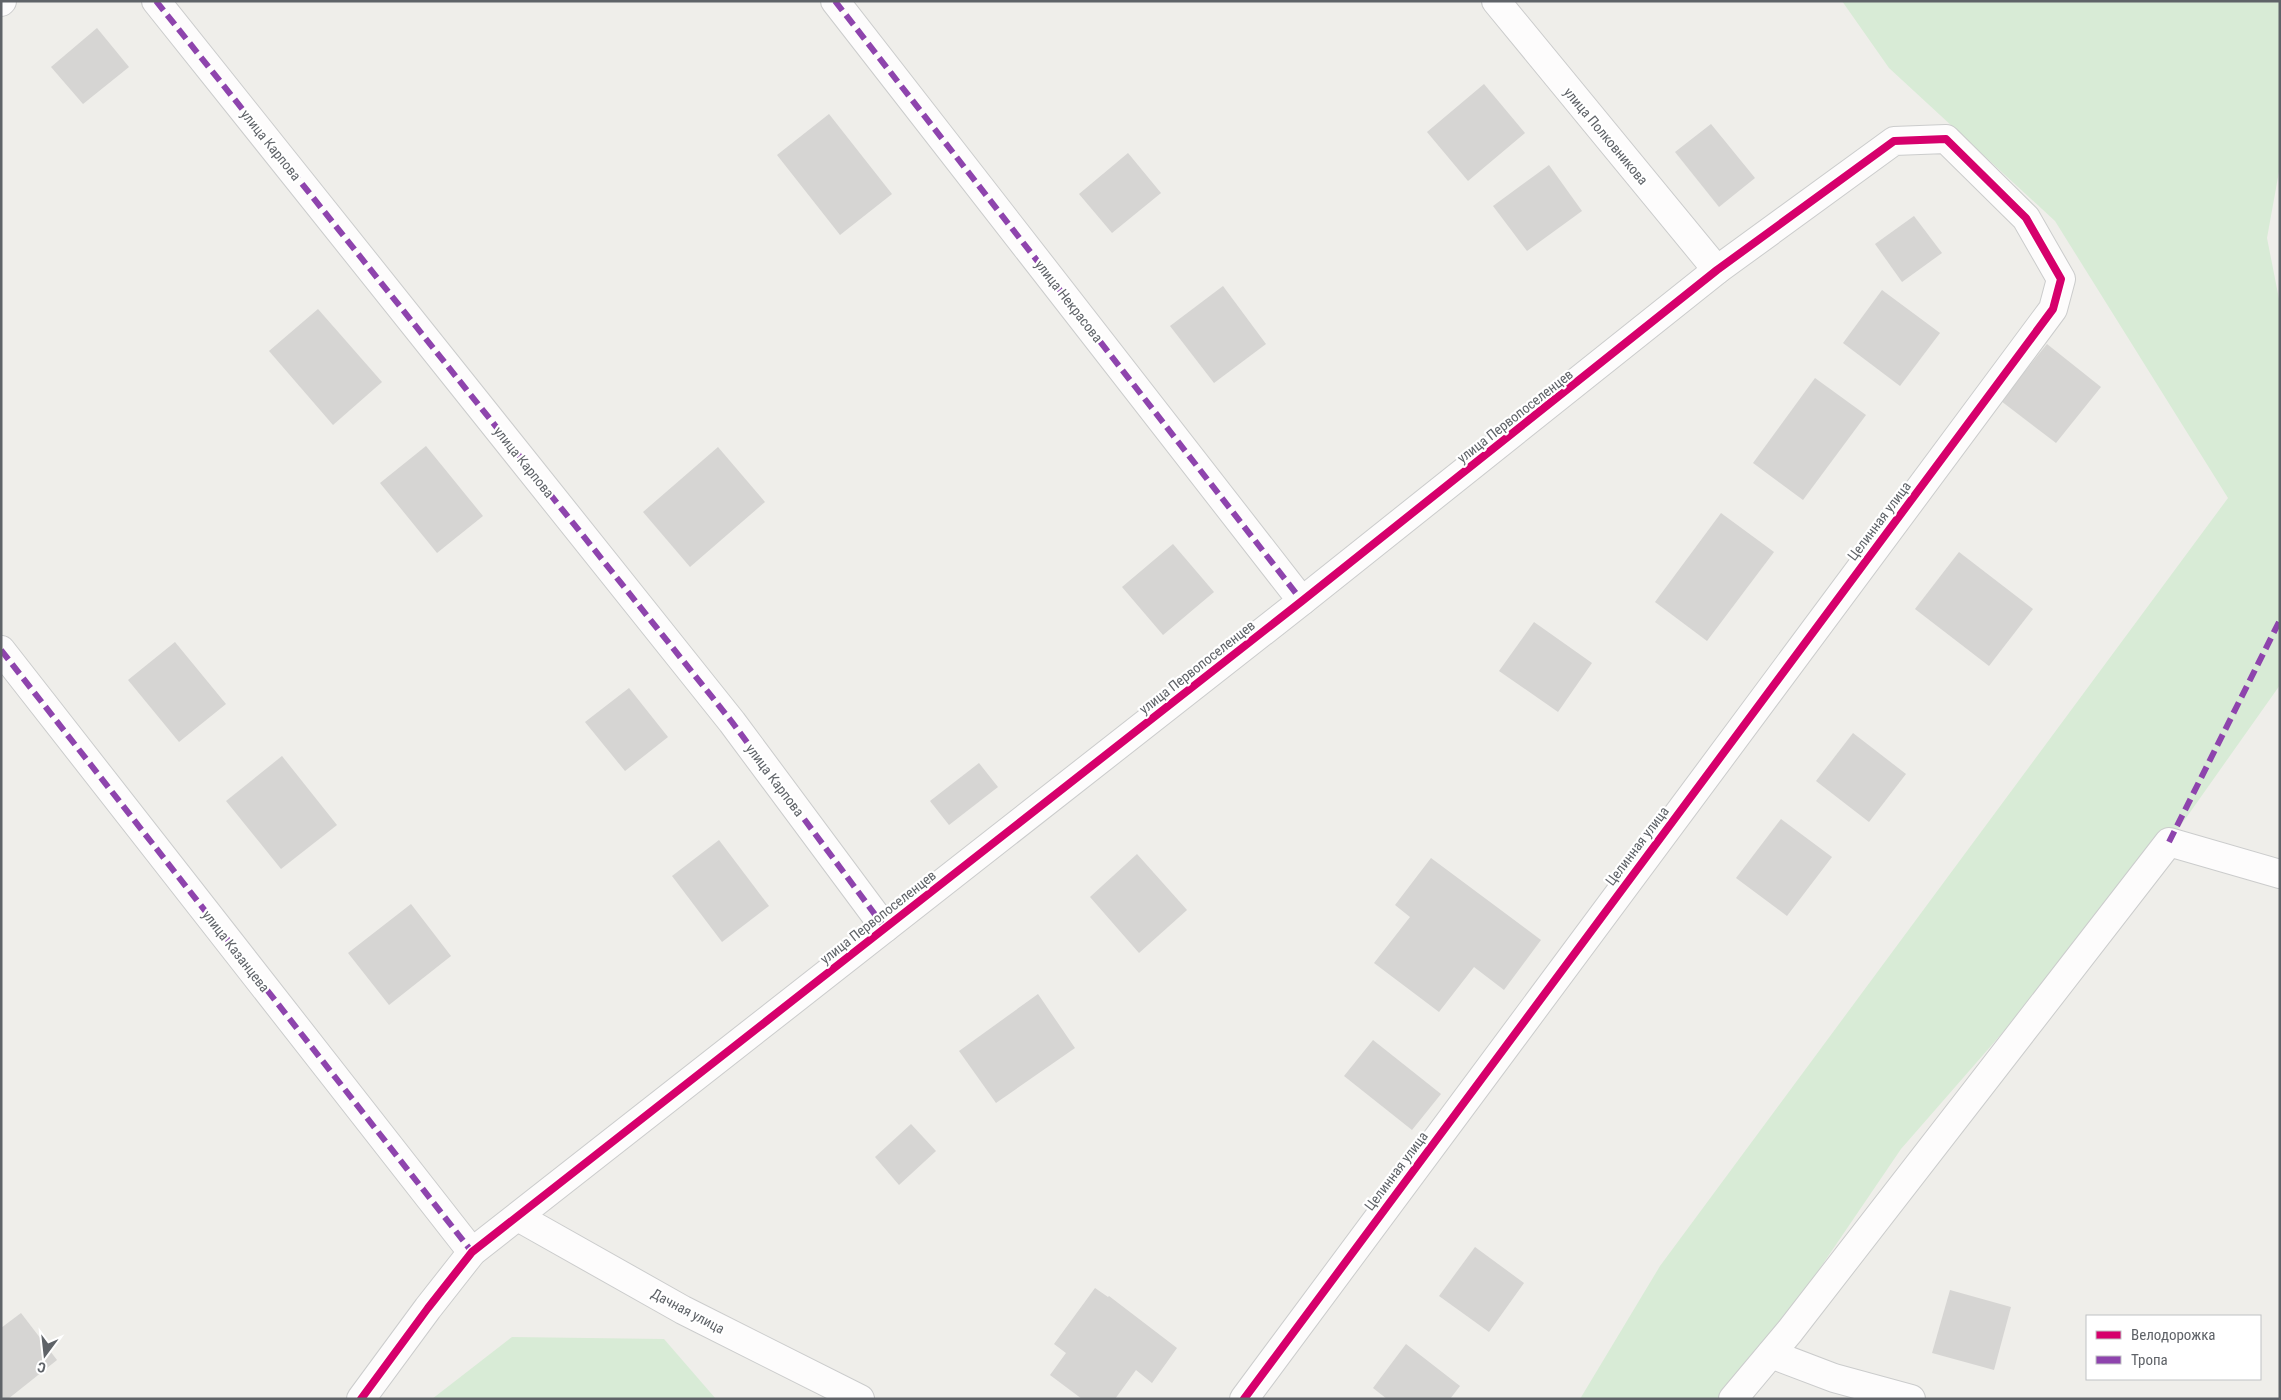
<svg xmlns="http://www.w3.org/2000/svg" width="2281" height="1400" font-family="'Roboto Condensed',sans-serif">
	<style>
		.green { fill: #d8ebd6 }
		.building { fill: #d6d5d3 }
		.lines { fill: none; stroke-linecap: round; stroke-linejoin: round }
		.minor-casing { stroke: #cbcccc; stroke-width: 30 }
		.minor { stroke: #fdfcfc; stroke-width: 28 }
		.quiet { stroke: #8e44ad; stroke-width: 6; stroke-dasharray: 12 6; stroke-linecap: butt }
		.cycleway-casing { stroke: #fff; stroke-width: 11 }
		.cycleway { stroke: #d6006c; stroke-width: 8 }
		.labels { text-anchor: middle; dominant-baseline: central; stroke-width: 4.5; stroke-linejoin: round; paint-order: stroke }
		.street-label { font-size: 14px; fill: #5f6368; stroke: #fff }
	</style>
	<rect width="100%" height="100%" fill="#efeeea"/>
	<!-- green -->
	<g class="green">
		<polygon points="1842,1 2280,1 2280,166 2267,238 2280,304 2280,685 2169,842 1901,1149 1731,1399 1580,1399 1660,1266 2228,498 2055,221 1889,68"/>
		<polygon points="512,1337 664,1339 716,1399 432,1399"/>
	</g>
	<!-- building -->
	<g class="building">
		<polygon points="97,28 129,67 83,104 51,67"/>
		<polygon points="1484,84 1525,133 1468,181 1427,132"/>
		<polygon points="829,114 892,194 840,235 777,155"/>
		<polygon points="1711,124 1755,178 1719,207 1675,152"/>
		<polygon points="1128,153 1161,193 1112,233 1079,194"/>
		<polygon points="1549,165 1582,211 1527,251 1493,206"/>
		<polygon points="1914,216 1942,253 1902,282 1875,244"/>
		<polygon points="1223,286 1266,344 1214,383 1170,326"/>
		<polygon points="1882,290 1940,333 1900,386 1843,343"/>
		<polygon points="318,309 382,382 333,425 269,351"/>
		<polygon points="2047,344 2101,387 2056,443 2001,401"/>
		<polygon points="1815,378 1866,415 1803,500 1753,463"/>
		<polygon points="426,446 483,516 437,553 380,483"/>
		<polygon points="718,447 765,502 690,567 643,512"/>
		<polygon points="1721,513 1774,552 1707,641 1655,602"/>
		<polygon points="1173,544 1214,592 1163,635 1122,587"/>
		<polygon points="1959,552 2033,609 1989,666 1915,609"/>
		<polygon points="1534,622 1592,663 1558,712 1499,671"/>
		<polygon points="175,642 226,704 179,742 128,680"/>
		<polygon points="629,688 668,737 625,771 585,722"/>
		<polygon points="1853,733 1906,774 1869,822 1816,781"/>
		<polygon points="282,756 337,825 281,869 226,801"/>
		<polygon points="979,763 998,787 949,825 930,801"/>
		<polygon points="1781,819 1832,857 1787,916 1736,878"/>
		<polygon points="719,840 769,906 722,942 672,876"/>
		<polygon points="1137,854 1187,910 1139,953 1090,897"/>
		<polygon points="1431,858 1541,940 1504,990 1474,967 1439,1012 1374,963 1410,917 1395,905"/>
		<polygon points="411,904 451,956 389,1005 348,953"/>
		<polygon points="1038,994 1075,1048 996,1103 959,1051"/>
		<polygon points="1373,1040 1441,1094 1412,1130 1344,1076"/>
		<polygon points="911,1124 936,1151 899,1185 875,1157"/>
		<polygon points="1475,1247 1524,1283 1489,1332 1439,1296"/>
		<polygon points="1095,1288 1108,1297 1109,1296 1177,1348 1152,1383 1136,1370 1115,1399 1082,1399 1050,1375 1066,1353 1054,1344"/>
		<polygon points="1950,1290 2011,1307 1994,1370 1932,1353"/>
		<polygon points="21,1313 57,1360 8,1399 1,1399 1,1328"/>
		<polygon points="1406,1344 1460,1386 1450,1399 1387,1399 1373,1388"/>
	</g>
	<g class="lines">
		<!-- minor casing -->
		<g class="minor-casing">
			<g id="minor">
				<polyline points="156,1 732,722 885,928"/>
				<polyline points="835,1 1302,601"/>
				<polyline points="1496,1 1717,270"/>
				<polyline points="1,2 2,1"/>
				<polyline points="1,650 472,1252"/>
				<polyline points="518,1217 683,1310 860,1399"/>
				<polyline points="1771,1354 1834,1378 1911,1399"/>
				<polyline points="361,1399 428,1308 472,1252 1302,601 1717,270 1894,141 1946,139 2026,218 2061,279 2053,309 1244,1399"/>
				<polyline points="1733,1399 1790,1331 2169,842 2280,874"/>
			</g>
		</g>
		<!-- minor -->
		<use href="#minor" class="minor"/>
		<!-- quiet -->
		<g class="quiet">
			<polyline points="156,1 732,722 885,928"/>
			<polyline points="835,1 1302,601"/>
			<polyline points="1,650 472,1252"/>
			<polyline points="2169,842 2280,620"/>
		</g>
		<!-- cycleway casing -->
		<g class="cycleway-casing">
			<polyline id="cycleway" points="361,1399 428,1308 472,1252 1302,601 1717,270 1894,141 1946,139 2026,218 2061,279 2053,309 1244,1399"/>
		</g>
		<!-- cycleway -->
		<use href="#cycleway" class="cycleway"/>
	</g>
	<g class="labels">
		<!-- street labels -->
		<g class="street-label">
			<text transform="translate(1606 136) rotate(50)">улица Полковникова</text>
			<text transform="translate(271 145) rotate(51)">улица Карпова</text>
			<text transform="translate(1069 301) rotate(52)">улица Некрасова</text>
			<text transform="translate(1515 416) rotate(-38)">улица Первопоселенцев</text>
			<text transform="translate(524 462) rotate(51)">улица Карпова</text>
			<text transform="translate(1879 521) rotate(-53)">Целинная улица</text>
			<text transform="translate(1197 667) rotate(-38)">улица Первопоселенцев</text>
			<text transform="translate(775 780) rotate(53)">улица Карпова</text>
			<text transform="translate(1637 846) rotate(-53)">Целинная улица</text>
			<text transform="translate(878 917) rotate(-38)">улица Первопоселенцев</text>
			<text transform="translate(236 951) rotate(52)">улица Казанцева</text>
			<text transform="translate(1396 1171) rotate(-53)">Целинная улица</text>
			<text transform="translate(688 1311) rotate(28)">Дачная улица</text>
		</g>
	</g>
	<!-- border -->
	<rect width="2281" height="1400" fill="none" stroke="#5f6368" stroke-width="5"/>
	<!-- legend -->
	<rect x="2086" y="1315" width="175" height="65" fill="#ffffff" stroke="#bfc1c3"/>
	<rect x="2096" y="1331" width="25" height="8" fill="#d6006c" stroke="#bfc1c3"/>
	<text x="2131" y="1340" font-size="15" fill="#5f6368">Велодорожка</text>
	<rect x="2096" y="1356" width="25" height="8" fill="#8e44ad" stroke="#bfc1c3"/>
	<text x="2131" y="1365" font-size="15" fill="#5f6368">Тропа</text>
	<!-- north arrow -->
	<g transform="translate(45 1355) rotate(195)" stroke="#ffffff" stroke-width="4" paint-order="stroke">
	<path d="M0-4L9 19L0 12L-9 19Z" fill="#5f6368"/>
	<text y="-8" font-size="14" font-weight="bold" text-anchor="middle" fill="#5f6368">С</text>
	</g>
</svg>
